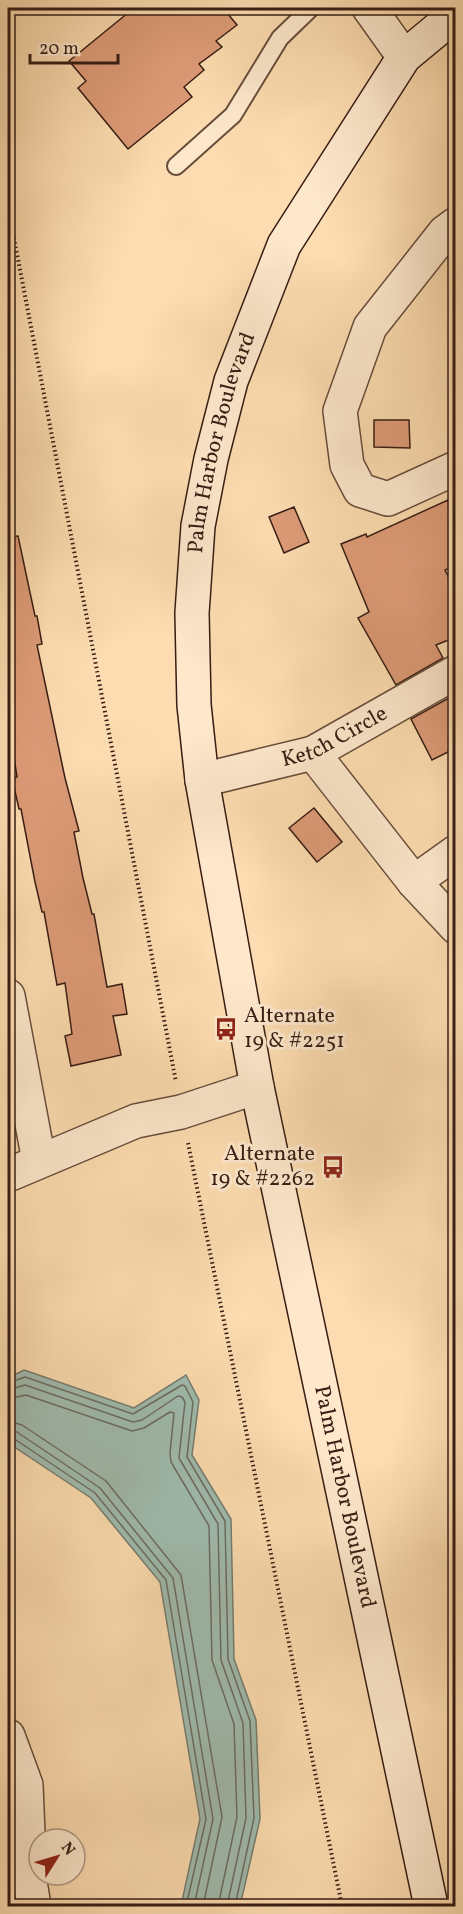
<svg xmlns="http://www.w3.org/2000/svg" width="463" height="1914" font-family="Vollkorn,serif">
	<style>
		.water { fill: #9fbbae; stroke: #757c70; stroke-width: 1.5 }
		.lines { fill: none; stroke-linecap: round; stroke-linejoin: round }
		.shore { stroke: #6b6c61; stroke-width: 1.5 }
		.building { fill: #dd9b77; stroke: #371d14; stroke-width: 1.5 }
		.service-casing { stroke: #684d3b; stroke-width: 20 }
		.minor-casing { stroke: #684d3b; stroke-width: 36 }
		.secondary-casing { stroke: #371d14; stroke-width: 36 }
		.path { stroke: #371d14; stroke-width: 4; stroke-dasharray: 1.5 3; stroke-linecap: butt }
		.service { stroke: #fde8cc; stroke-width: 16 }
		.minor { stroke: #fde8cc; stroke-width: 33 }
		.secondary { stroke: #fde8cc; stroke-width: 33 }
		.labels { text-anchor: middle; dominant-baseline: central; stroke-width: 6; stroke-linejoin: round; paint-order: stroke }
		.street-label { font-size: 22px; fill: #371d14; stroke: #fde8cc }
		.poi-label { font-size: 22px; fill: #371d14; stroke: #fde8cc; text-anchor: start }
	</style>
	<rect width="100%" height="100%" fill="#fcdcb0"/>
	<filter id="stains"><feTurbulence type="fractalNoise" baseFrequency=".00333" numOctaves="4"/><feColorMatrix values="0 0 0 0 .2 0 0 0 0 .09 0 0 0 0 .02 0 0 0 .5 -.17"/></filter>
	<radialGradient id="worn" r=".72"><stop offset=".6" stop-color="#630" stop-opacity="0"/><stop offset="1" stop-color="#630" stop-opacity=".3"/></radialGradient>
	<!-- water -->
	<polygon class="water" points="24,1370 134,1408 186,1375 199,1400 192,1455 231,1519 234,1659 256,1720 260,1819 240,1906 176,1906 182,1901 200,1819 160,1582 91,1498 10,1444 8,1439 8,1378"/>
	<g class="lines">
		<!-- shore -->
		<g class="shore">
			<polyline points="8,1383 25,1377 133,1414 182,1385 185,1386 193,1402 187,1457 225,1521 228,1659 250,1721 254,1818 235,1906"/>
			<polyline points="8,1390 25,1385 133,1422 142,1420 178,1396 182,1397 185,1402 179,1458 218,1524 221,1660 243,1723 246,1818 227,1906"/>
			<polyline points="8,1399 26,1395 132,1431 144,1428 170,1412 174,1413 170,1453 171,1462 209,1526 212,1660 234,1724 237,1817 218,1906"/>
			<polyline points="8,1421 22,1425 106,1481 181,1575 222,1817 203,1906"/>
			<polyline points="8,1430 17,1432 100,1488 173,1578 213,1819 194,1906"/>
			<polyline points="8,1438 13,1438 95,1493 166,1580 206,1819 187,1902 184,1906"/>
		</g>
	</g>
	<!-- building -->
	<g class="building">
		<polygon points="134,8 223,8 237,25 216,41 222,47 199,64 204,70 184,87 192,97 128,149 78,88 86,81 69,61"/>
		<polygon points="374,420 409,420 410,448 374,447"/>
		<polygon points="448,500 456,516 456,565 445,570 456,592 456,637 436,645 443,658 396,685 358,618 369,612 341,544 366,534 367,537"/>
		<polygon points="294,507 309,542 284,553 269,517"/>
		<polygon points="18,536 35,616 37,616 42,644 37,645 65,778 79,831 74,832 83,878 92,914 94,914 107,987 122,984 127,1014 113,1016 121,1055 71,1066 65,1036 72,1034 65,983 57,985 44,912 42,912 35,882 21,809 19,809 12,778 17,777 8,719 8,537"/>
		<polygon points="456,694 456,748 432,760 411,719"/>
		<polygon points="314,808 342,842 317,862 289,828"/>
	</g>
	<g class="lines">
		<!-- service casing -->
		<g class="service-casing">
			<polyline id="service" points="176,166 233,115 280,38 311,8"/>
		</g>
		<!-- minor casing -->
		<g class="minor-casing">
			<g id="minor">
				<polyline points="369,8 404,57"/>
				<polyline points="456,224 445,232 370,327 340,411 347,465 360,490 388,499 456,468"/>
				<polyline points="313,753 414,882 456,927"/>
				<path id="s1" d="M202 780 313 753 456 672"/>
				<polyline points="414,882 456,852"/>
				<polyline points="8,996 39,1161"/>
				<polyline points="8,1175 136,1121 181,1112 257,1087"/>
				<polyline points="8,1736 26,1785 30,1882 34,1906"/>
			</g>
		</g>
		<!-- secondary casing -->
		<g class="secondary-casing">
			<g id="secondary">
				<path id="s2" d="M431 1906 257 1087 202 780 194 705 192 613 198 526 211 459 231 381 284 245 404 57 456 14"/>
			</g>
		</g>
		<!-- path -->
		<g class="path">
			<polyline points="8,207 176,1082"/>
			<polyline points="188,1143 342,1906"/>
		</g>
		<!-- service -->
		<use href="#service" class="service"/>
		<!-- minor -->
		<use href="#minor" class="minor"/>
		<!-- secondary -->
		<use href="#secondary" class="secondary"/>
	</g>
	<!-- icons -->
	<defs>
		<g id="bus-bare" transform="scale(1.8)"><path d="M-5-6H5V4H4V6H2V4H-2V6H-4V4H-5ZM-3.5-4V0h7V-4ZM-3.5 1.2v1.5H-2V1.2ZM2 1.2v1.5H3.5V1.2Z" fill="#8f2418" stroke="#fde8cc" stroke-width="2.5" paint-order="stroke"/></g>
	</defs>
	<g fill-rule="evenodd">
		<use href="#bus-bare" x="226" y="1029"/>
		<use href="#bus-bare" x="333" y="1167"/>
	</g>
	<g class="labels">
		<!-- street labels -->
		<g class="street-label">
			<text stroke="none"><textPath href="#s2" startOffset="1490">Palm Harbor Boulevard</textPath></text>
			<text stroke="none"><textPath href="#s1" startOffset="140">Ketch Circle</textPath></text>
			<text transform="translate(344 1497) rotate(78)">Palm Harbor Boulevard</text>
		</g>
		<!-- poi labels -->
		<g class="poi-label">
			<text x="244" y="1016">Alternate<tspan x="244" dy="25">19 &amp; #2251</tspan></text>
			<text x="315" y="1154" text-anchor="end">Alternate<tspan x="315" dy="25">19 &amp; #2262</tspan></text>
		</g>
	</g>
	<!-- margin -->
	<rect width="463" height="1914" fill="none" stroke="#fcdcb0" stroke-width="30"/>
	<rect x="9" y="9" width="445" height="1896" fill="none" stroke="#371d14" stroke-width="3"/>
	<rect x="15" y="15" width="433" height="1884" fill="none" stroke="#371d14" stroke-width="1.5"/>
	<!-- north arrow -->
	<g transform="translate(57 1857) rotate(53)"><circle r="28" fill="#fde8cc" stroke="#ae9782" stroke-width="1.5"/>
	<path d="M0-4.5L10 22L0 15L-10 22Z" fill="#8f2418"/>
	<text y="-9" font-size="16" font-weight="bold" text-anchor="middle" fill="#371d14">N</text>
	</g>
	<!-- scale -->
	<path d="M30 54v9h88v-9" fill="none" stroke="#371d14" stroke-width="3"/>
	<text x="39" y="54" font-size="18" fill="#371d14" stroke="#fde8cc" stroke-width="4.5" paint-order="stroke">20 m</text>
	<rect width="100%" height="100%" filter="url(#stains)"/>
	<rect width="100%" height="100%" fill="url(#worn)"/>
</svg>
